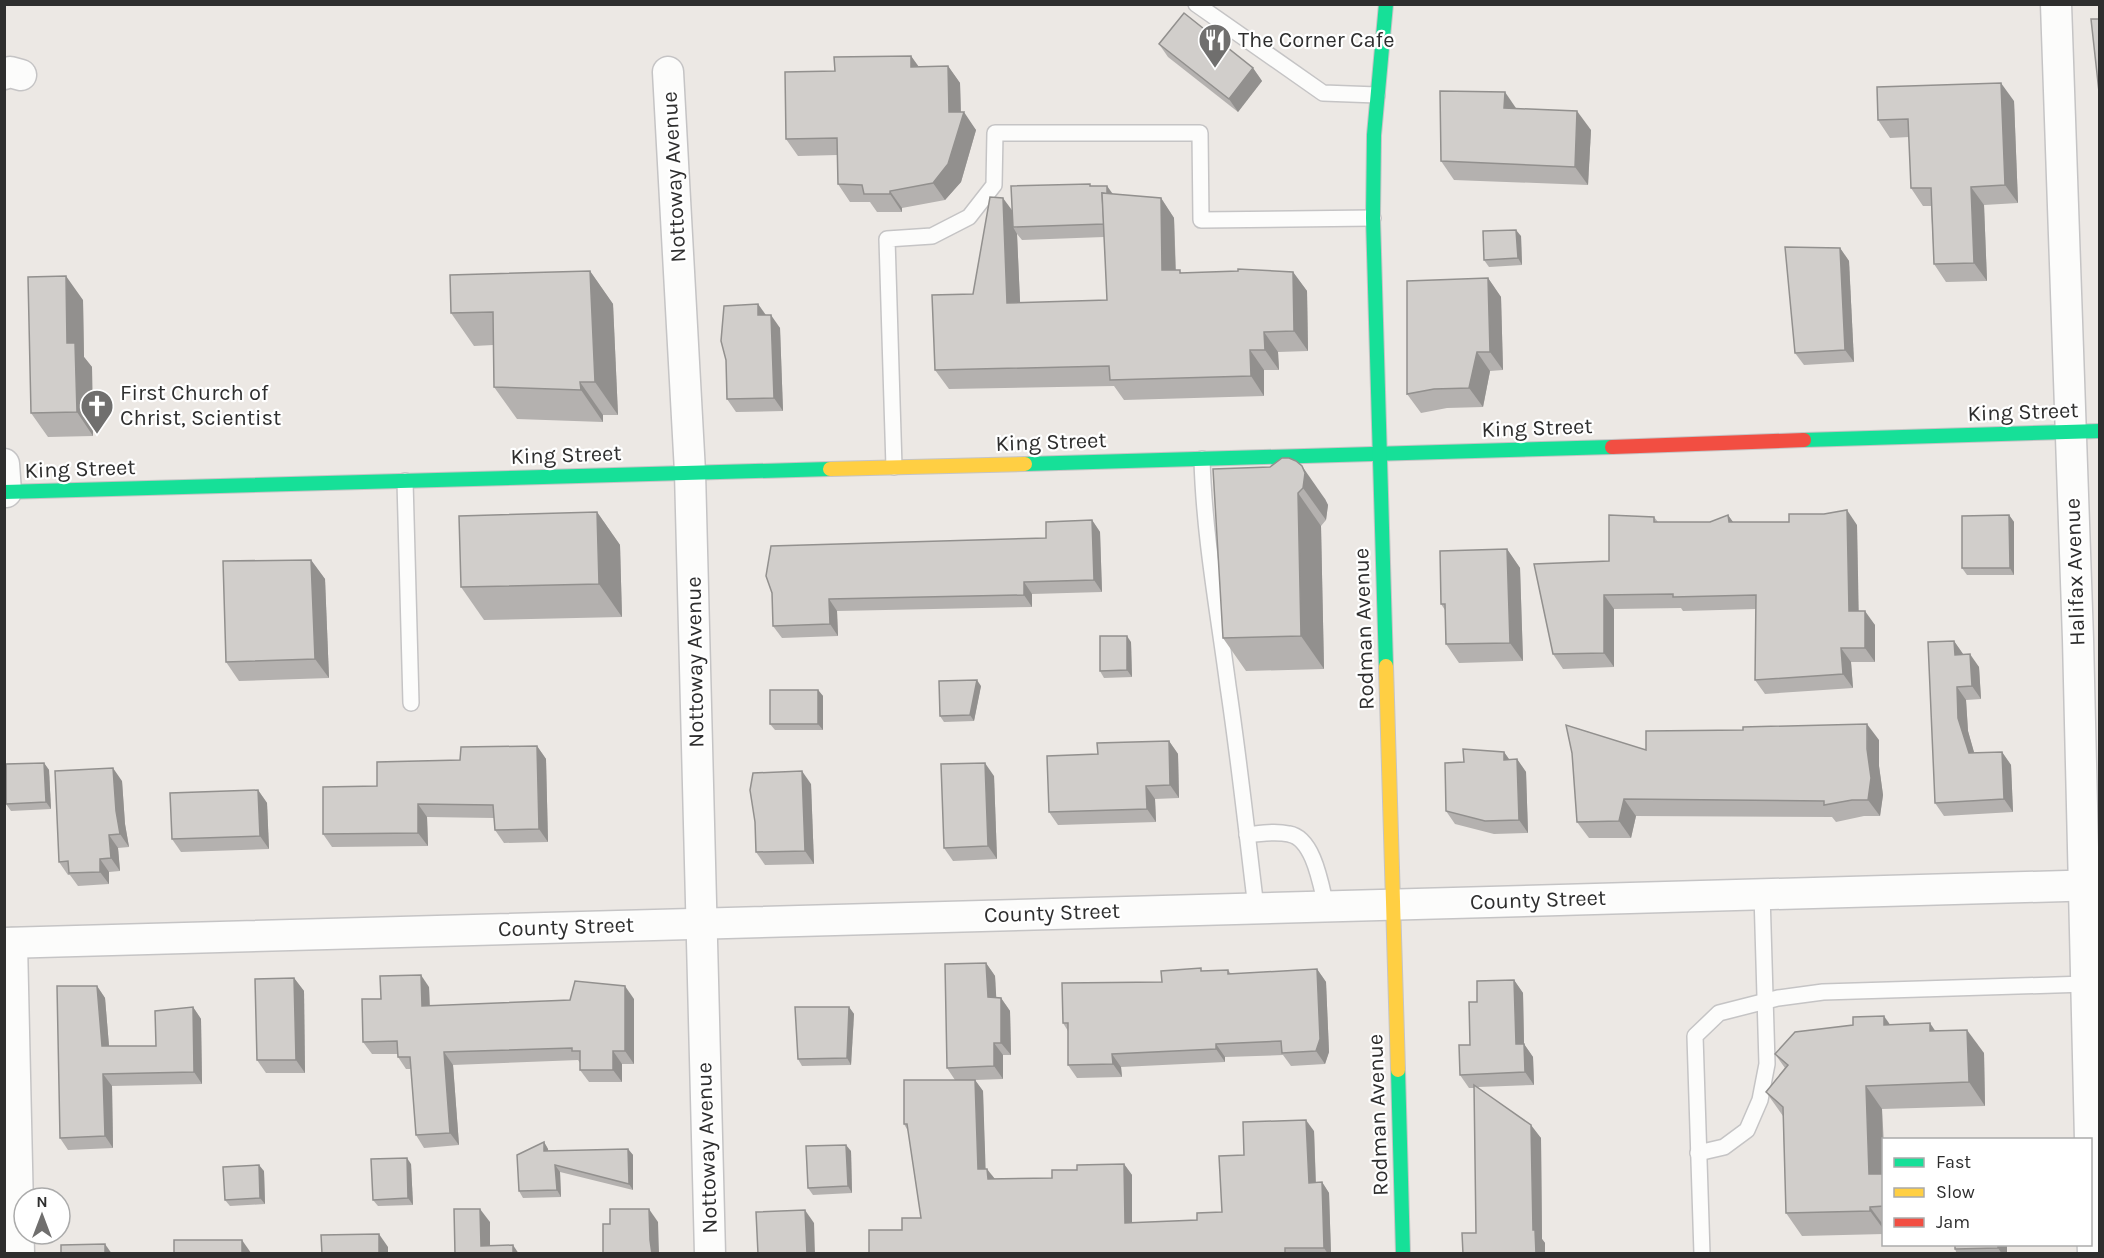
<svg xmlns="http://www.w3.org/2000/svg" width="2104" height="1258" font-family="Karla,sans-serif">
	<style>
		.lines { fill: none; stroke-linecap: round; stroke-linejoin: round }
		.lane-casing { stroke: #c5c4c5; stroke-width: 18 }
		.street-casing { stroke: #c5c4c5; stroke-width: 33 }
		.fast-casing { stroke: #c5c4c5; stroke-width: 16 }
		.slow-casing { stroke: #c5c4c5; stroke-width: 16 }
		.jam-casing { stroke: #c5c4c5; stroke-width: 16 }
		.lane { stroke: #fcfcfb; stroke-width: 15 }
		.street { stroke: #fcfcfb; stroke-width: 30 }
		.fast { stroke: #16e098; stroke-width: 14 }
		.slow { stroke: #ffcf43; stroke-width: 14 }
		.jam { stroke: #f24e42; stroke-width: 14 }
		.wall { fill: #b4b1af; fill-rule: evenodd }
		.shaded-wall { fill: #92908e }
		.building { fill: #d1cecb; stroke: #92908e; stroke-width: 1.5 }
		.labels { text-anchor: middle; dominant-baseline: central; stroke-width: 4.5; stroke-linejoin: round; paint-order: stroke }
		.poi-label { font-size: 22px; fill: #2e2e2e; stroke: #fff; text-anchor: start }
		.street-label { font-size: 22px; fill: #2e2e2e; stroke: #fff }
	</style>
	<rect width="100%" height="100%" fill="#ece8e4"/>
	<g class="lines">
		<!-- lane casing -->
		<g class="lane-casing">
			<g id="lane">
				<polyline points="1196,4 1323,93 1377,95"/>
				<path d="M1202 459C1204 535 1218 610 1228 686 1239 759 1247 834 1256 908"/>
				<polyline points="894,467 887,239 932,236 969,217 994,185 995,133 1200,133 1201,220 1373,218"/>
				<polyline points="405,481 411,703"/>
				<path d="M1247 835C1261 833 1276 831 1289 834 1314 838 1321 886 1326 906"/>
				<polyline points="1698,1153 1724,1147 1747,1130 1760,1100 1767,1064 1762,894"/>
				<polyline points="1702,1254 1695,1036 1719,1013 1778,998 1823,992 2086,984"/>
			</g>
		</g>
		<!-- street casing -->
		<g class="street-casing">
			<g id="street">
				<polyline points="2056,4 2078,639 2090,1140"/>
				<polyline points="668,72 690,472 710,1254"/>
				<polyline points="4,74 10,72 21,75"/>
				<polyline points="4,464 6,492"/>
				<polyline points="4,943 2100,885"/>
				<polyline points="12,943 19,1254"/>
				<polyline points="2090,1165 2093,1254"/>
			</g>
		</g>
		<!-- fast casing -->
		<g class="fast-casing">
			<g id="fast">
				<polyline points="1804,440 2100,431"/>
				<polyline points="1025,464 1612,447"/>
				<polyline points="4,492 830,469"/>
				<polyline points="1386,666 1373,218 1374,135 1386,4"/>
				<polyline points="1398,1070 1403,1254"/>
			</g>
		</g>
		<!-- slow casing -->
		<g class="slow-casing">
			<g id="slow">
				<polyline points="830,469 1025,464"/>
				<polyline points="1386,666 1398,1070"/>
			</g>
		</g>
		<!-- jam casing -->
		<g class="jam-casing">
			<polyline id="jam" points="1612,447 1804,440"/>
		</g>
		<!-- lane -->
		<use href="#lane" class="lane"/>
		<!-- street -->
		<use href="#street" class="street"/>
		<!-- fast -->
		<use href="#fast" class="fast"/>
		<!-- slow -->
		<use href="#slow" class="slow"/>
		<!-- jam -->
		<use href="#jam" class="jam"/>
	</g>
	<!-- wall -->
	<g class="wall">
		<polygon points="1159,44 1253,68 1262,81 1238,112 1168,57"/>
		<polygon points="911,56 919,67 948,66 960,83 961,112 976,130 961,182 945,200 902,208 902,212 877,212 870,202 850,202 838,184 837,155 798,156 786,139 835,71"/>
		<polygon points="2014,101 2018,203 1984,205 1987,281 1946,282 1934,264 1931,206 1923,206 1911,188 1909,137 1890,138 1878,120"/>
		<polygon points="1517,109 1591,130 1588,185 1454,180 1441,161"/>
		<path d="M1092 186H1107L1113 194 1161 198 1174 218 1176 270 1182 273 1293 272 1307 291 1308 351 1278 352 1279 370H1264V396L1124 400 1114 386 949 389 935 370 973 294 1012 210ZM1017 234 1022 240 1104 237 1107 300 1020 303Z"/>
		<polygon points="1521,236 1522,265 1489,267 1484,260"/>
		<polygon points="1840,248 1849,261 1854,362 1804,365 1795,353"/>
		<polygon points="590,271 613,304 618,415 603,415 603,422 517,419 494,387 493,345 474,346 451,313"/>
		<polygon points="1488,278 1501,297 1503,370 1490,371 1483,407 1447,408 1421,413 1407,394"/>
		<polygon points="83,300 84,357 92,367 93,436 48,437 31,413"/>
		<polygon points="758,304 766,315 780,328 783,411 736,412 727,399"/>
		<polygon points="1270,467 1325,499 1328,505 1326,520 1321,526 1324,669 1246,671 1223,638"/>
		<polygon points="597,512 620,545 622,617 484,620 461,587"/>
		<polygon points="1728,515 1733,522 1857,525 1858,611 1875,625 1875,662 1851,662 1853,688 1765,694 1755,680 1756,609 1683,611 1681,608 1614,609 1614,667 1563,669 1553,654 1609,561 1654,517 1658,522 1710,522"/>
		<polygon points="2009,515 2014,522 2014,575 1967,575 1962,568"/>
		<polygon points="1092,520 1100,532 1102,592 1032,594 1032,607 837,611 838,636 782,638 773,626 772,593 1046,538"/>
		<polygon points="1507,549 1520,568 1523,661 1459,663 1446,644 1445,610 1441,604"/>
		<polygon points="311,560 325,579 329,678 239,681 226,662"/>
		<polygon points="1954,641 1963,654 1979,667 1981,699 1966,700 1968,731 1974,753 2002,752 2011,765 2013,812 1944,816 1935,803"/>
		<polygon points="1131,642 1132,677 1104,678 1100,671"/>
		<polygon points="981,686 974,721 944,722 940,716"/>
		<polygon points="818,690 823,696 823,730 775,730 770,724"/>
		<polygon points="1879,740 1879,766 1883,795 1880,816 1864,816 1836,822 1832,817 1636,816 1631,838 1589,838 1577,822 1646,750"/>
		<polygon points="1169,741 1178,754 1179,798 1155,799 1156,822 1058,825 1049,812 1098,754"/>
		<polygon points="537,746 546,759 548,842 504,843 495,830 494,818 427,817 428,846 332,847 323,834 377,786 460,760"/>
		<polygon points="1504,752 1509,759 1517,759 1526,772 1528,833 1494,834 1455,824 1446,811 1464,762"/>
		<polygon points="44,763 49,770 51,809 11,811 6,804"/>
		<polygon points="994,776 997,859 953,861 944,848"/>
		<polygon points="122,781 125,824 129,847 118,848 120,871 109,872 109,884 78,886 70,875 68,875 59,862"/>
		<polygon points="811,784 814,864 765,865 756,852"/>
		<polygon points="258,790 267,803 269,849 181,852 172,839"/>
		<polygon points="986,963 995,976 996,997 1001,998 1010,1011 1011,1055 1003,1055 1003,1079 975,1080 983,1091 985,1169 995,1179 1052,1178 1077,1170 1124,1164 1132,1175 1132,1223 1197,1220 1222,1212 1244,1155 1314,1131 1316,1183 1322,1182 1329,1193 1331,1254 869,1254 902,1230 921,1218 908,1131 904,1124 955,1080 947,1068"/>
		<polygon points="1317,969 1326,982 1329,1052 1325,1064 1291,1066 1283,1055 1225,1057 1225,1062 1121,1067 1122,1077 1077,1078 1068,1065 1068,1031 1063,1023 1162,982 1203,971 1228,970 1231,974"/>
		<polygon points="294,978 304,991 305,1073 266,1073 257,1060"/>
		<polygon points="1514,980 1523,993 1524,1044 1533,1057 1534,1085 1478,1087 1541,1138 1542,1239 1545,1243 1545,1254 1463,1254 1476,1233 1474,1088 1469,1088 1460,1075 1470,1045 1477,1002"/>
		<polygon points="97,986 105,998 109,1046 156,1046 193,1007 201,1019 202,1084 112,1086 113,1148 68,1150 60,1138"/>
		<polygon points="429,987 430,1006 634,999 634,1064 622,1064 622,1082 589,1082 580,1070 580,1063 578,1060 453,1065 459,1145 424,1148 416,1135 411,1069 406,1069 398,1057 398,1054 372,1054 363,1042 381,999"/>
		<polygon points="849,1007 854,1014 851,1065 802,1066 798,1059"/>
		<polygon points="1890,1025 1935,1031 1984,1053 1985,1106 1882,1109 1884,1144 1884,1234 1802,1236 1786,1213 1783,1116 1766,1092 1785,1068 1775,1054"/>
		<polygon points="544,1142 548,1149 548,1151 628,1149 633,1155 633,1190 560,1172 561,1197 523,1198 519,1191"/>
		<polygon points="851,1151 852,1193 813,1195 808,1188"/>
		<polygon points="411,1164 413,1205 378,1206 373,1200"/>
		<polygon points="264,1171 265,1204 230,1206 225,1200"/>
		<polygon points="2007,1245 2007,1254 1957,1254 1955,1249"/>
	</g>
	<!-- shaded-wall -->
	<g class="shaded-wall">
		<polygon points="911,56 923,73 911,67"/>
		<polygon points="948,66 960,83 961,121 964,112 976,130 961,182 945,200 933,183 949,112"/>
		<polygon points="1253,68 1262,81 1238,112 1229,99"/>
		<polygon points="2001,83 2014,101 2018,203 2005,185"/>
		<polygon points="1505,92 1518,111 1504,108"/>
		<polygon points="1577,111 1591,130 1588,185 1575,167"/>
		<polygon points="1107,186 1116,199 1108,224"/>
		<polygon points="1971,187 1984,205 1987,281 1974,263"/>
		<polygon points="890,191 902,208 902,212 890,194"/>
		<polygon points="1003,198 1017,217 1013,227 1017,234 1021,323 1007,303"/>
		<polygon points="1161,198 1174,218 1176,290 1162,270"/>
		<polygon points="1516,230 1521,236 1522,265 1518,258"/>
		<polygon points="1840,248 1849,261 1854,362 1845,350"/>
		<polygon points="590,271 613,304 618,415 595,382"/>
		<polygon points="1293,272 1307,291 1308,351 1294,331"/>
		<polygon points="66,276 83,300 84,357 92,367 93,436 77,412 67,343"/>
		<polygon points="1488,278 1501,297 1503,370 1490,352"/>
		<polygon points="758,304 767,317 758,315"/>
		<polygon points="771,315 780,328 783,411 774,398"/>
		<polygon points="1264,332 1278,352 1279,370 1265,350"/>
		<polygon points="1250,350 1264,370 1264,396 1251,376"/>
		<polygon points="1477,352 1490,371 1483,407 1469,388"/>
		<polygon points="580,382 603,415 603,422 581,390"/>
		<polygon points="1302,466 1325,499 1328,505 1326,520 1303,488"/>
		<polygon points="1298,493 1321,526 1324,669 1301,636"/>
		<polygon points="1847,510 1857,525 1859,625 1849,611"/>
		<polygon points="597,512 620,545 622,617 599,584"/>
		<polygon points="1728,515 1738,529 1729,522"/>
		<polygon points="2009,515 2014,522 2014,575 2010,568"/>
		<polygon points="1092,520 1100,532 1102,592 1094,580"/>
		<polygon points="1507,549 1520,568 1523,661 1510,643"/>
		<polygon points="311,560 325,579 329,678 315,659"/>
		<polygon points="1024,582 1032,594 1032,607 1024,595"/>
		<polygon points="1604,595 1614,609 1614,667 1604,653"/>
		<polygon points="829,599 837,611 838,636 830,624"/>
		<polygon points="1865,611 1875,625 1875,662 1865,648"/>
		<polygon points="1127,636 1131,642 1132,677 1127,670"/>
		<polygon points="1954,641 1963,654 1964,667 1955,655"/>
		<polygon points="1841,648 1851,662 1853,688 1843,674"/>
		<polygon points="1970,654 1979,667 1981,699 1972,686"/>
		<polygon points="977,680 981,686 974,721 970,715"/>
		<polygon points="1957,687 1966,700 1968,731 1978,766 1969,753 1958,718"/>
		<polygon points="818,690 823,696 823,730 818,724"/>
		<polygon points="1867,724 1879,740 1879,766 1883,795 1880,816 1868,800"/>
		<polygon points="1169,741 1178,754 1179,798 1170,785"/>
		<polygon points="537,746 546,759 548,842 539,829"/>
		<polygon points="1504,752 1513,765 1504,760"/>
		<polygon points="2002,752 2011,765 2013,812 2004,799"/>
		<polygon points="1517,759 1526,772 1528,833 1519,820"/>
		<polygon points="44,763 49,770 51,809 46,802"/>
		<polygon points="985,763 994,776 997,859 988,846"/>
		<polygon points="113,768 122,781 125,824 129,847 120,834 116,811"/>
		<polygon points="802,771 811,784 814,864 805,851"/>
		<polygon points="1146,786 1155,799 1156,822 1147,809"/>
		<polygon points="258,790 267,803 269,849 260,836"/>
		<polygon points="1624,799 1636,816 1631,838 1619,821"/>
		<polygon points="418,804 427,817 428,846 418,833"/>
		<polygon points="109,835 118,848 120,871 111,858"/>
		<polygon points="100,859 109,872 109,884 100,872"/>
		<polygon points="986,963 995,976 997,1010 988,997"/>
		<polygon points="1317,969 1326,982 1329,1052 1325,1064 1316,1051"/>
		<polygon points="421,975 429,987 430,1018 422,1006"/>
		<polygon points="294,978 304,991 305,1073 296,1060"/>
		<polygon points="1514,980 1523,993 1524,1044 1533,1057 1534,1085 1525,1072 1516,1044"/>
		<polygon points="97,986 105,998 110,1058 102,1046"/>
		<polygon points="625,986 634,999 634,1064 625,1051"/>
		<polygon points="1001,998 1010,1011 1011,1055 1001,1043"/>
		<polygon points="193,1007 201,1019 202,1084 194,1072"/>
		<polygon points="849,1007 854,1014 851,1065 847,1058"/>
		<polygon points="1884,1016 1900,1039 1884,1025"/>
		<polygon points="1930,1023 1946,1047 1930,1031"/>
		<polygon points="1967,1030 1984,1053 1985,1106 1969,1082"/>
		<polygon points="994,1043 1003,1055 1003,1079 994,1066"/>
		<polygon points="1216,1044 1225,1057 1225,1062 1216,1049"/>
		<polygon points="613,1051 622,1064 622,1082 613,1070"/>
		<polygon points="444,1052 453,1065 459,1145 450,1133"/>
		<polygon points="1112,1054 1121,1067 1122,1077 1113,1064"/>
		<polygon points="103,1074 112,1086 113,1148 105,1136"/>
		<polygon points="975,1080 983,1091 986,1180 978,1169"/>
		<polygon points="1866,1086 1882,1109 1884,1195 1869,1174"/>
		<polygon points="1306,1120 1314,1131 1316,1193 1309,1183"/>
		<polygon points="1531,1125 1541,1138 1542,1239 1545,1243 1545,1254 1536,1254 1533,1230"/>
		<polygon points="544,1142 548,1149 549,1158 544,1151"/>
		<polygon points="846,1145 851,1151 852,1193 848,1186"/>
		<polygon points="628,1149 633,1155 633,1190 629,1184"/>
		<polygon points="407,1158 411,1164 413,1205 408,1198"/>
		<polygon points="1124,1164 1132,1175 1132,1234 1125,1223"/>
		<polygon points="259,1165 264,1171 265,1204 260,1198"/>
		<polygon points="555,1165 560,1172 561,1197 557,1190"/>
		<polygon points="987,1169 995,1179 988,1179"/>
		<polygon points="1322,1182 1329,1193 1331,1254 1328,1254 1324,1248"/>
		<polygon points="1870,1207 1884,1226 1884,1230 1870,1211"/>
		<polygon points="480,1209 490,1222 490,1254 481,1246"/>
		<polygon points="649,1209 658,1222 659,1254 652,1254 650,1240"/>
		<polygon points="805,1210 814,1223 815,1254 807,1254"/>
		<polygon points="379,1234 388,1247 388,1254 379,1254"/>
		<polygon points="242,1240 251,1253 251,1254 242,1254"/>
		<polygon points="105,1244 112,1254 105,1254"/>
		<polygon points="513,1245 519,1254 513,1254"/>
		<polygon points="1998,1245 2007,1245 2007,1254 2002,1254 1998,1248"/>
	</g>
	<!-- building -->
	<g class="building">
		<polygon points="1184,13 1253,68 1229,99 1159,44"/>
		<polygon points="2091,19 2100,19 2099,92"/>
		<polygon points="911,56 911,67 948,66 949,112 964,112 948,164 933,183 890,191 890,194 864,194 862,185 838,184 837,138 786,139 785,72 835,71 834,57"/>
		<polygon points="2001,83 2005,185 1971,187 1974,263 1934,264 1931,188 1911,188 1908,119 1878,120 1877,87"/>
		<polygon points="1440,91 1505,92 1504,108 1577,111 1575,167 1441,161"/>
		<polygon points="1090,184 1090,186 1107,186 1107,194 1102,193 1104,224 1013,227 1011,186"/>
		<polygon points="1102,193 1161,198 1162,270 1180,270 1180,273 1238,271 1238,269 1293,272 1294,331 1264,332 1265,350 1250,350 1251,376 1110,380 1109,366 935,370 932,295 973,294 990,197 1003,198 1007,303 1107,300"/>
		<polygon points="1516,230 1518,258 1484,260 1483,231"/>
		<polygon points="1785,247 1840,248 1845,350 1795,353"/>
		<polygon points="590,271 595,382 580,382 581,390 494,387 493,312 451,313 450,275"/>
		<polygon points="66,276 67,343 75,343 77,412 31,413 28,277"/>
		<polygon points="1488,278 1490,352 1477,352 1469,388 1434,389 1407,394 1407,281"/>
		<polygon points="758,304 758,315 771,315 774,398 727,399 726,360 721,341 724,306"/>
		<polygon points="1282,458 1289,458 1296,461 1302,466 1305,473 1303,488 1298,493 1301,636 1223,638 1213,469 1270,467"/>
		<polygon points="1847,510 1849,611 1865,611 1865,648 1841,648 1843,674 1755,680 1756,595 1673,597 1673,594 1604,595 1604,653 1553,654 1534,564 1609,561 1609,515 1654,517 1654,522 1710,522 1728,515 1729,522 1789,522 1789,514 1824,514"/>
		<polygon points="597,512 599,584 461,587 459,516"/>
		<polygon points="2009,515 2010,568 1962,568 1962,516"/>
		<polygon points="1092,520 1094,580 1024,582 1024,595 829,599 830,624 773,626 772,593 766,576 771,546 1046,538 1046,522"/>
		<polygon points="1507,549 1510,643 1446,644 1445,604 1441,604 1440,551"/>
		<polygon points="311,560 315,659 226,662 223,561"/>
		<polygon points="1100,636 1127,636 1127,670 1100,671"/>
		<polygon points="1954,641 1955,655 1970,654 1972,686 1957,687 1958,718 1969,753 2002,752 2004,799 1935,803 1928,642"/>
		<polygon points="977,680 970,715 940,716 939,681"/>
		<rect x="770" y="690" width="48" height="34"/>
		<polygon points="1867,724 1867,749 1871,778 1868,800 1852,800 1824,805 1824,801 1624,799 1619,821 1577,822 1572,753 1566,725 1646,750 1646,731 1743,730 1743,727"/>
		<polygon points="1169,741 1170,785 1146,786 1147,809 1049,812 1047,756 1098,754 1097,743"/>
		<polygon points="537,746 539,829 495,830 493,805 418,804 418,833 323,834 323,787 377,786 377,762 460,760 461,747"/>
		<polygon points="1463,749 1504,752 1504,760 1517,759 1519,820 1485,821 1446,811 1445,763 1464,762"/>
		<polygon points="44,763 46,802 6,804 6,764"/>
		<polygon points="985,763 988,846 944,848 941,764"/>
		<polygon points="113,768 116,811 120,834 109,835 111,858 100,859 100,872 69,873 68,861 59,862 55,771"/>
		<polygon points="802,771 805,851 756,852 755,822 750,790 753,773"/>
		<polygon points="258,790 260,836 172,839 170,793"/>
		<polygon points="986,963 988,997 1001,998 1001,1043 994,1043 994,1066 947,1068 945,964"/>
		<polygon points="1201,968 1201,971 1228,970 1228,974 1317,969 1320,1039 1316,1051 1282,1053 1281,1041 1216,1044 1216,1049 1112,1054 1113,1064 1068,1065 1068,1023 1063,1023 1062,983 1162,982 1161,971"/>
		<polygon points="421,975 422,1006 570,1000 575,981 625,986 625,1051 613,1051 613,1070 580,1070 580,1051 572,1051 572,1048 444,1052 450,1133 416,1135 410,1057 398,1057 397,1041 363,1042 362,999 381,999 380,976"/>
		<polygon points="294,978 296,1060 257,1060 255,979"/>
		<polygon points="1514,980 1516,1044 1524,1044 1525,1072 1460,1075 1459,1045 1470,1045 1469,1002 1477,1002 1477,981"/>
		<polygon points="57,986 97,986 102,1046 156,1046 155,1011 193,1007 194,1072 103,1074 105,1136 60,1138"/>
		<polygon points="795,1007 849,1007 847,1058 798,1059"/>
		<polygon points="1884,1016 1884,1025 1930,1023 1930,1031 1967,1030 1969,1082 1866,1086 1869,1174 1884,1174 1884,1206 1870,1207 1870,1211 1786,1213 1783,1107 1766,1092 1788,1065 1775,1054 1795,1032 1853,1025 1853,1017"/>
		<polygon points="904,1080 975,1080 978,1169 987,1169 988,1179 1052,1178 1052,1170 1077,1170 1077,1165 1124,1164 1125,1223 1197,1220 1197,1213 1222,1212 1219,1156 1244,1155 1243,1122 1306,1120 1309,1183 1322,1182 1324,1248 1285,1248 1285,1254 869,1254 869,1230 902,1230 902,1218 921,1218 907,1124 904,1124"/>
		<polygon points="1474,1085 1531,1125 1533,1230 1535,1230 1536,1254 1463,1254 1462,1233 1476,1233"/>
		<polygon points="544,1142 544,1151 628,1149 629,1184 555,1165 557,1190 519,1191 517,1155"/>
		<polygon points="846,1145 848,1186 808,1188 806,1146"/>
		<polygon points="407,1158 408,1198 373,1200 371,1159"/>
		<polygon points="259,1165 260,1198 225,1200 223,1167"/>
		<polygon points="454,1209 480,1209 481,1246 513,1245 513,1254 455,1254"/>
		<polygon points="610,1209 649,1209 650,1240 652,1254 603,1254 603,1224 610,1224"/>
		<polygon points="805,1210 807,1254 758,1254 756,1212"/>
		<polygon points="379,1234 379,1254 322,1254 321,1235"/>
		<rect x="174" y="1240" width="68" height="14"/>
		<polygon points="105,1244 105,1254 61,1254 61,1245"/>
		<polygon points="1955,1245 1998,1245 1998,1248 1955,1249"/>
	</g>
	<!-- icons -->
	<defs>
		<g id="restaurant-pin" transform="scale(1.725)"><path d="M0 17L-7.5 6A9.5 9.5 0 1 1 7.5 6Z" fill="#706f6e" stroke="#fff"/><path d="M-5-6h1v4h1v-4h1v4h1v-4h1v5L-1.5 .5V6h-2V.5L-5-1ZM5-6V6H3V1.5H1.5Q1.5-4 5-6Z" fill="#fff"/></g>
		<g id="church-pin" transform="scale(1.725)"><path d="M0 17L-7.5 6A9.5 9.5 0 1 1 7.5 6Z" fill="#706f6e" stroke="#fff"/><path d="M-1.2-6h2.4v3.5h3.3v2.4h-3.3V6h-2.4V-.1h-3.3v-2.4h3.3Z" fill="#fff"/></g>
	</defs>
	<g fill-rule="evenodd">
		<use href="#restaurant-pin" x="1215" y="40"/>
		<use href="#church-pin" x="97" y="406"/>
	</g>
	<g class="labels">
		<!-- poi labels -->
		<g class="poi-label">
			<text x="1238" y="40">The Corner Cafe</text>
			<text x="120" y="393">First Church of<tspan x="120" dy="25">Christ, Scientist</tspan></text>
		</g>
		<!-- street labels -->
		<g class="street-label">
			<text transform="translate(674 177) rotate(-93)">Nottoway Avenue</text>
			<text transform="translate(2023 412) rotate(-2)">King Street</text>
			<text transform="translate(1537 428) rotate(-2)">King Street</text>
			<text transform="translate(1051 442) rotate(-2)">King Street</text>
			<text transform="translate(566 455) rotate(-2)">King Street</text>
			<text transform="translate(80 469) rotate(-2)">King Street</text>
			<text transform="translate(2075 572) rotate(-92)">Halifax Avenue</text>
			<text transform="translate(1364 629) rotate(-92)">Rodman Avenue</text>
			<text transform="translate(695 662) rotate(-91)">Nottoway Avenue</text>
			<text transform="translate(1538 900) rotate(-2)">County Street</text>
			<text transform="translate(1052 913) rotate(-2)">County Street</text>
			<text transform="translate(566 927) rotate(-2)">County Street</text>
			<text transform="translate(1378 1115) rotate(-92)">Rodman Avenue</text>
			<text transform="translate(707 1148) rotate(-92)">Nottoway Avenue</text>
		</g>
	</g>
	<!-- border -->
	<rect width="2104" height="1258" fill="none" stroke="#2e2e2e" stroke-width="12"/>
	<!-- legend -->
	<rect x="1882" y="1138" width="210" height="108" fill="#ffffff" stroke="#ababab" stroke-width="1.5"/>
	<rect x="1894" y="1158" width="30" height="9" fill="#16e098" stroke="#ababab" stroke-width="1.5"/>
	<text x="1936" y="1168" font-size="18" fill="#2e2e2e">Fast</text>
	<rect x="1894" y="1188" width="30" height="9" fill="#ffcf43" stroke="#ababab" stroke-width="1.5"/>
	<text x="1936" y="1198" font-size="18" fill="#2e2e2e">Slow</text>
	<rect x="1894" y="1218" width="30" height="9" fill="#f24e42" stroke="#ababab" stroke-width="1.5"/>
	<text x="1936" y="1228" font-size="18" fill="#2e2e2e">Jam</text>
	<!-- north arrow -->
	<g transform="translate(42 1216)"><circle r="28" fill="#ffffff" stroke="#ababab" stroke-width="1.5"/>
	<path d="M0-4.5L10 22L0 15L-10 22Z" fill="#706f6e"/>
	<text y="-9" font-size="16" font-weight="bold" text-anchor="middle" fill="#2e2e2e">N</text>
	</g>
</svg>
